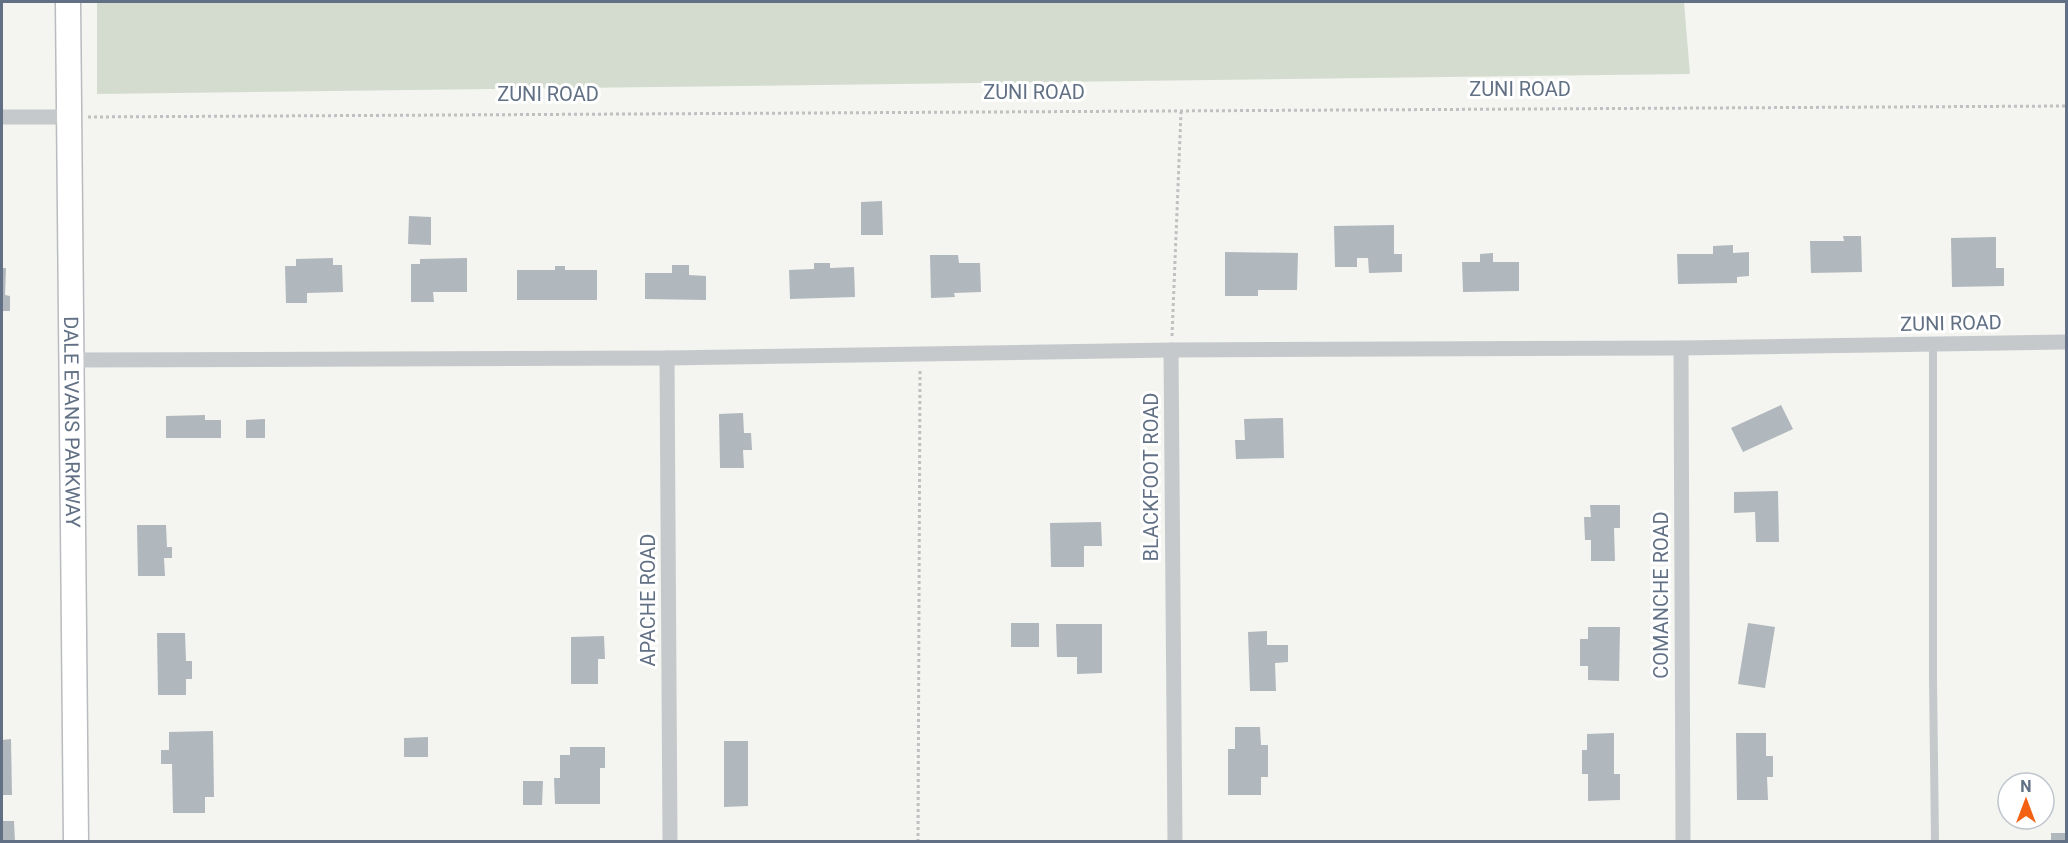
<svg xmlns="http://www.w3.org/2000/svg" width="2068" height="843" font-family="Roboto,sans-serif">
	<style>
		.green { fill: #d4dcd0 }
		.building { fill: #b0b7bd }
		.lines { fill: none; stroke-linecap: round; stroke-linejoin: round }
		.primary-casing { stroke: #b8bbbf; stroke-width: 27 }
		.path { stroke: #bfc0c2; stroke-width: 3; stroke-dasharray: 3 3; stroke-linecap: butt }
		.lane { stroke: #c6c9cc; stroke-width: 8 }
		.street { stroke: #c6c9cc; stroke-width: 15 }
		.primary { stroke: #fff; stroke-width: 24 }
		.labels { text-anchor: middle; dominant-baseline: central; stroke-width: 6; stroke-linejoin: round; paint-order: stroke }
		.street-label { font-size: 20px; fill: #617084; stroke: #fff }
	</style>
	<rect width="100%" height="100%" fill="#f4f5f0"/>
	<!-- green -->
	<polygon class="green" points="97,2 1684,2 1690,74 97,94"/>
	<!-- building -->
	<g class="building">
		<polygon points="882,201 883,235 861,235 861,202"/>
		<polygon points="409,216 431,217 431,245 408,244"/>
		<polygon points="1394,225 1394,254 1402,254 1402,272 1369,273 1368,258 1357,258 1357,267 1335,267 1334,226"/>
		<polygon points="1843,236 1861,236 1862,272 1811,273 1810,241 1844,241"/>
		<polygon points="1996,237 1996,268 2004,268 2004,286 1952,287 1951,238"/>
		<polygon points="1733,245 1733,253 1749,252 1749,276 1737,277 1737,283 1678,284 1677,254 1713,254 1713,246"/>
		<polygon points="1225,252 1298,253 1297,290 1258,290 1258,296 1225,296"/>
		<polygon points="1493,253 1493,262 1519,262 1519,291 1463,292 1462,262 1480,262 1480,254"/>
		<polygon points="930,255 958,255 959,263 980,263 981,292 954,293 955,297 931,298"/>
		<polygon points="333,258 333,265 342,265 343,292 307,293 307,303 286,303 285,266 296,266 296,259"/>
		<polygon points="467,258 467,292 433,292 434,302 411,302 411,264 420,264 420,259"/>
		<polygon points="814,263 830,263 830,268 854,267 855,297 790,299 789,270 814,269"/>
		<polygon points="672,265 689,265 689,275 706,276 706,300 645,299 645,273 672,273"/>
		<polygon points="555,266 565,266 565,270 597,270 597,300 517,300 517,270 555,270"/>
		<polygon points="2,268 6,268 5,295 10,296 10,311 2,311"/>
		<polygon points="1781,405 1793,429 1743,452 1731,428"/>
		<polygon points="743,413 744,433 751,433 752,450 743,450 744,468 720,468 719,414"/>
		<polygon points="205,415 205,420 221,420 221,438 166,438 166,416"/>
		<polygon points="1283,418 1284,458 1236,459 1235,440 1245,440 1244,419"/>
		<polygon points="265,419 265,438 246,438 246,420"/>
		<polygon points="1778,491 1779,542 1756,542 1755,512 1734,513 1734,492"/>
		<polygon points="1590,505 1620,505 1620,528 1614,528 1615,561 1591,561 1591,540 1585,540 1584,517 1591,517"/>
		<polygon points="1101,522 1102,546 1084,546 1084,567 1051,567 1050,523"/>
		<polygon points="137,525 166,525 167,547 172,547 172,558 164,558 165,576 138,576"/>
		<rect x="1011" y="623" width="28" height="24"/>
		<polygon points="1748,623 1775,627 1765,688 1738,684"/>
		<polygon points="1056,624 1102,624 1102,673 1077,674 1077,657 1057,657"/>
		<polygon points="1588,627 1620,627 1619,681 1588,680 1588,666 1580,666 1580,639 1588,639"/>
		<polygon points="1267,631 1267,645 1288,645 1288,662 1275,663 1276,691 1250,691 1248,632"/>
		<polygon points="157,633 185,633 186,661 192,661 192,679 186,679 186,695 158,695"/>
		<polygon points="604,636 605,659 598,659 598,684 571,684 571,637"/>
		<polygon points="1235,727 1260,727 1261,745 1268,745 1268,777 1261,777 1261,795 1228,795 1228,749 1235,749"/>
		<polygon points="213,731 214,797 205,797 205,813 173,813 172,764 161,764 161,750 169,750 169,732"/>
		<polygon points="1614,733 1614,774 1620,774 1620,800 1588,801 1588,774 1582,774 1582,750 1587,750 1587,734"/>
		<polygon points="1736,733 1766,733 1766,756 1773,756 1773,777 1767,777 1768,800 1737,800"/>
		<polygon points="428,737 428,757 404,757 404,738"/>
		<polygon points="11,739 12,795 2,795 2,740"/>
		<polygon points="724,741 748,741 748,806 724,807"/>
		<polygon points="570,747 605,747 605,768 600,768 600,804 555,804 554,778 560,778 560,755 570,755"/>
		<polygon points="523,781 543,781 542,805 523,805"/>
		<polygon points="2,821 14,821 15,842 2,842"/>
		<rect x="2051" y="833" width="15" height="9"/>
	</g>
	<g class="lines">
		<!-- primary casing -->
		<g class="primary-casing">
			<g id="primary">
				<path id="s1" d="M68 2 76 842"/>
			</g>
		</g>
		<!-- path -->
		<g class="path">
			<polyline points="88,117 2066,106"/>
			<polyline points="1172,336 1181,112"/>
			<polyline points="918,842 920,369"/>
		</g>
		<!-- lane -->
		<polyline class="lane" points="1933,344 1933,678 1935,842"/>
		<!-- street -->
		<g class="street">
			<polyline points="2,117 68,117"/>
			<polyline points="1681,348 1683,842"/>
			<polyline points="1171,350 1175,842"/>
			<polyline points="667,358 670,842"/>
			<polyline points="73,360 667,358 1171,350 1681,348 2066,342"/>
		</g>
		<!-- primary -->
		<use href="#primary" class="primary"/>
	</g>
	<g class="labels">
		<!-- street labels -->
		<g class="street-label">
			<text x="1520" y="89">ZUNI ROAD</text>
			<text x="1034" y="92">ZUNI ROAD</text>
			<text x="548" y="94">ZUNI ROAD</text>
			<text transform="translate(1951 323) rotate(-1)">ZUNI ROAD</text>
			<text stroke="none"><textPath href="#s1" startOffset="420">DALE EVANS PARKWAY</textPath></text>
			<text transform="translate(1151 477) rotate(-90)">BLACKFOOT ROAD</text>
			<text transform="translate(1661 595) rotate(-90)">COMANCHE ROAD</text>
			<text transform="translate(648 600) rotate(-90)">APACHE ROAD</text>
		</g>
	</g>
	<!-- border -->
	<rect width="2068" height="843" fill="none" stroke="#617084" stroke-width="6"/>
	<!-- north arrow -->
	<g transform="translate(2026 801)"><circle r="28" fill="#ffffff" stroke="#c0c6ce" stroke-width="1.5"/>
	<path d="M0-4.5L10 22L0 15L-10 22Z" fill="#f26212"/>
	<text y="-9" font-size="16" font-weight="bold" text-anchor="middle" fill="#617084">N</text>
	</g>
</svg>
